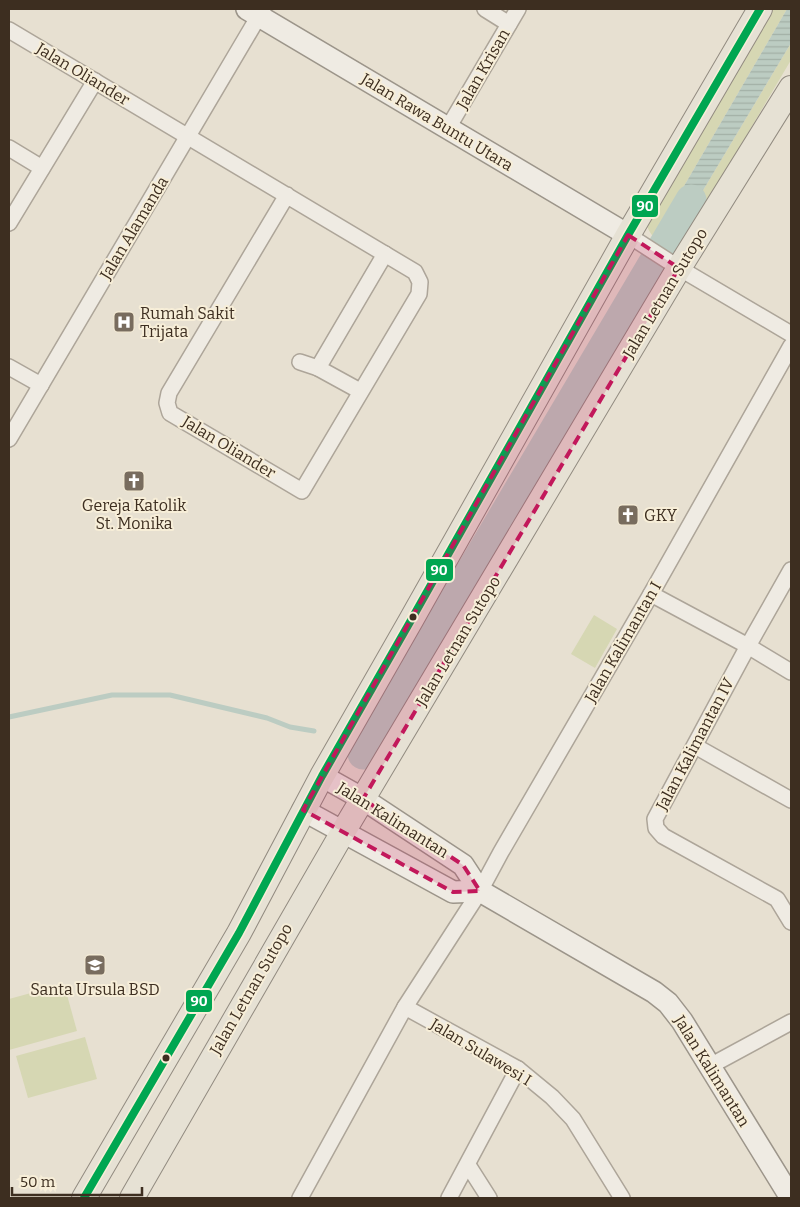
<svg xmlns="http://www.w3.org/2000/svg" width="800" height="1207" font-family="Bitter,serif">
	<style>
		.grass { fill: #d6d7b3 }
		.water { fill: url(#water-rules) }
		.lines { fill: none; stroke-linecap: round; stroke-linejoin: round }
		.stream { stroke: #bcccc2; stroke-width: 5 }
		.river { stroke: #bcccc2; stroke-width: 31 }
		.street-casing { stroke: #ada599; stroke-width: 18 }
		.secondary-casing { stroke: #9c958a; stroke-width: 24 }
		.primary-casing { stroke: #928b80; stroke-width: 26 }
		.street { stroke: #efebe3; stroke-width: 15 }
		.secondary { stroke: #efebe3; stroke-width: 21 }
		.primary { stroke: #e6e1d4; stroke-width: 24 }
		.bus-1-casing { stroke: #f7eed8; stroke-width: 11 }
		.bus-1 { stroke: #00a651; stroke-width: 8 }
		.marked { fill: #c2185b; fill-opacity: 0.2; stroke: #c2185b; stroke-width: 4; stroke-dasharray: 10 6; stroke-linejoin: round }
		.bus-dot { fill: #3d2e20; stroke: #f7eed8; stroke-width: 2 }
		.labels { text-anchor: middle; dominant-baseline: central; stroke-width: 4; stroke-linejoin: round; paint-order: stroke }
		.street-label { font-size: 16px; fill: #3d2e20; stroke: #f7eed8 }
		.poi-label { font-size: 16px; fill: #3d2e20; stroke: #f7eed8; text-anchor: start }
		.line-badge { stroke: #f7eed8; stroke-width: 2 }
		.badge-label { font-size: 14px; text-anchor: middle; font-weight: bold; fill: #fff }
	</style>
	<defs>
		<pattern id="water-rules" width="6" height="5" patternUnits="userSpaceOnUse" patternTransform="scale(1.25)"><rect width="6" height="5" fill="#bcccc2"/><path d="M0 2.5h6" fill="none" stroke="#a2b0a6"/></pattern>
	</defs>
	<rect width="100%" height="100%" fill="#e7e0d1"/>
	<!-- grass -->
	<g class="grass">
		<path d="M773 9H787L659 229 674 239 791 43V60L680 248 670 250C658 243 651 237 646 224Z"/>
		<polygon points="594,615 617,629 595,668 571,654"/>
		<polygon points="64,984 77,1031 9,1050 9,999"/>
		<polygon points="85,1037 97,1079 28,1098 16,1056"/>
	</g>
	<!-- water -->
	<polygon class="water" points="787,9 791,9 791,43 674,239 659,229"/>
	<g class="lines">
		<!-- stream -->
		<polyline class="stream" points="9,717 112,695 170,695 267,718 290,727 314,731"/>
		<!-- river -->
		<polyline class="river" points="363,754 691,200"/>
		<!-- street casing -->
		<g class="street-casing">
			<g id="street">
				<polyline points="485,9 509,24"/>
				<polyline points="9,30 415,272 420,282 419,294 302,491 170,413 167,403 169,393 287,195"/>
				<polyline points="448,128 518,9"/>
				<polyline points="9,148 42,168"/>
				<polyline points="9,223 95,81"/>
				<polyline points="628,235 679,268 791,334"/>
				<polyline points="300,362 318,368 360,391"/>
				<polyline points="9,367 41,385"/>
				<polyline points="318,368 385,254"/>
				<polyline points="9,439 263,9"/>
				<polyline points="791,570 748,646 655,819 656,828 663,836 777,899 791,922"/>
				<polyline points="651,594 748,646 791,672"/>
				<polyline points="695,746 791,800"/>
				<polyline points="405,1007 518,1069 552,1097 573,1119 622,1198"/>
				<polyline points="710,1066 791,1022"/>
				<polyline points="468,1165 489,1198"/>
				<polyline points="300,1198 405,1007 480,891 501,852 651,594 791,346"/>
				<polyline points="449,1198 518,1069"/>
			</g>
		</g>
		<!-- secondary casing -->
		<g class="secondary-casing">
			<g id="secondary">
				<polyline points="247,9 628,235"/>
				<polyline points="322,776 363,799 463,865 480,891 654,992 668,1003 682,1021 791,1198"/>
				<polyline points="303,810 453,892 480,891"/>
			</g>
		</g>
		<!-- primary casing -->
		<g class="primary-casing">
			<g id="primary">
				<polyline points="84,1198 239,933 322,776 410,622 628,235 760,9"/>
				<polyline points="132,1198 343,832 679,268 791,88"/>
			</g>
		</g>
		<!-- street -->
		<use href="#street" class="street"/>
		<!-- secondary -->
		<use href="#secondary" class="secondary"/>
		<!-- primary -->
		<use href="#primary" class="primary"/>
		<!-- bus-1 casing -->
		<g class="bus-1-casing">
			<polyline id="bus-1" points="84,1198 239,933 322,776 410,622 628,235 760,9"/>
		</g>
		<!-- bus-1 -->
		<use href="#bus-1" class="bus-1"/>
	</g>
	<!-- marked area -->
	<path class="marked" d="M628 235 679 268 363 799 463 865 480 891 453 892 303 810Z"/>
	<!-- icons -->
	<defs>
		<g id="hospital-square" transform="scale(1.125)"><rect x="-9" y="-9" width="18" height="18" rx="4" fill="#786c5e" stroke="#f7eed8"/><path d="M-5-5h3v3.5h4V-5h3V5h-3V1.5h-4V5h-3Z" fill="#fff"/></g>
		<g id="church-square" transform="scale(1.125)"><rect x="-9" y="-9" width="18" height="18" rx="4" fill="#786c5e" stroke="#f7eed8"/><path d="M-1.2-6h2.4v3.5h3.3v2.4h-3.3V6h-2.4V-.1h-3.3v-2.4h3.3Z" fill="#fff"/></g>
		<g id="school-square" transform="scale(1.125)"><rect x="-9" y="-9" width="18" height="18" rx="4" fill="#786c5e" stroke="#f7eed8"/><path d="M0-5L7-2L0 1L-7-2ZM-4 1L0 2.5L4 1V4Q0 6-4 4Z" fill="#fff"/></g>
	</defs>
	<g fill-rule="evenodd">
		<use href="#hospital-square" x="124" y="322"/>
		<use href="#church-square" x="134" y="481"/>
		<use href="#church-square" x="628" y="515"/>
		<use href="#school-square" x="95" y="965"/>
	</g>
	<!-- markers -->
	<g class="bus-dot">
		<circle cx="413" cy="617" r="4.5"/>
		<circle cx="166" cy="1058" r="4.5"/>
	</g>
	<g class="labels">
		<!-- street labels -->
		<g class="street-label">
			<text transform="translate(483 69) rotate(-60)">Jalan Krisan</text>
			<text transform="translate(83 74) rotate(31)">Jalan Oliander</text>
			<text transform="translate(437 122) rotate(31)">Jalan Rawa Buntu Utara</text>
			<text transform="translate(134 228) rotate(-59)">Jalan Alamanda</text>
			<text transform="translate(665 293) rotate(-59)">Jalan Letnan Sutopo</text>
			<text transform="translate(229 447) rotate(31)">Jalan Oliander</text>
			<text transform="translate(458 641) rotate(-59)">Jalan Letnan Sutopo</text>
			<text transform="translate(623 642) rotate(-60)">Jalan Kalimantan I</text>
			<text transform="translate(695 744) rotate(-62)">Jalan Kalimantan IV</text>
			<text transform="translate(393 820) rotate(32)">Jalan Kalimantan</text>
			<text transform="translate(251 989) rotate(-60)">Jalan Letnan Sutopo</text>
			<text transform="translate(481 1052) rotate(31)">Jalan Sulawesi I</text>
			<text transform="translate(712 1071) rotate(58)">Jalan Kalimantan</text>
		</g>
		<!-- poi labels -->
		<g class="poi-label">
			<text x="140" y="313">Rumah Sakit<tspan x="140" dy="18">Trijata</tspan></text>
			<text x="134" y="505" text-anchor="middle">Gereja Katolik<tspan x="134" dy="18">St. Monika</tspan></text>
			<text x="644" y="515">GKY</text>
			<text x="95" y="989" text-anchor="middle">Santa Ursula BSD</text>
		</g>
	</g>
	<g class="line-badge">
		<rect x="631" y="194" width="28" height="24" rx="5" fill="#00a651"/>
		<rect x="425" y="558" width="29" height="24" rx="5" fill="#00a651"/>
		<rect x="185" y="989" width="28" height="24" rx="5" fill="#00a651"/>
	</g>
	<g class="badge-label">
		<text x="645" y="211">90</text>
		<text x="439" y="575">90</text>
		<text x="199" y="1006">90</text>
	</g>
	<!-- border -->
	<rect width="800" height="1207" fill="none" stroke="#3d2e20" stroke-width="20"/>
	<!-- scale -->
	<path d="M12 1187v8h130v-8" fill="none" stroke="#3d2e20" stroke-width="2.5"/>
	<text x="20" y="1187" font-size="15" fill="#3d2e20" stroke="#f7eed8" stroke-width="4" paint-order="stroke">50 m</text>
</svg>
